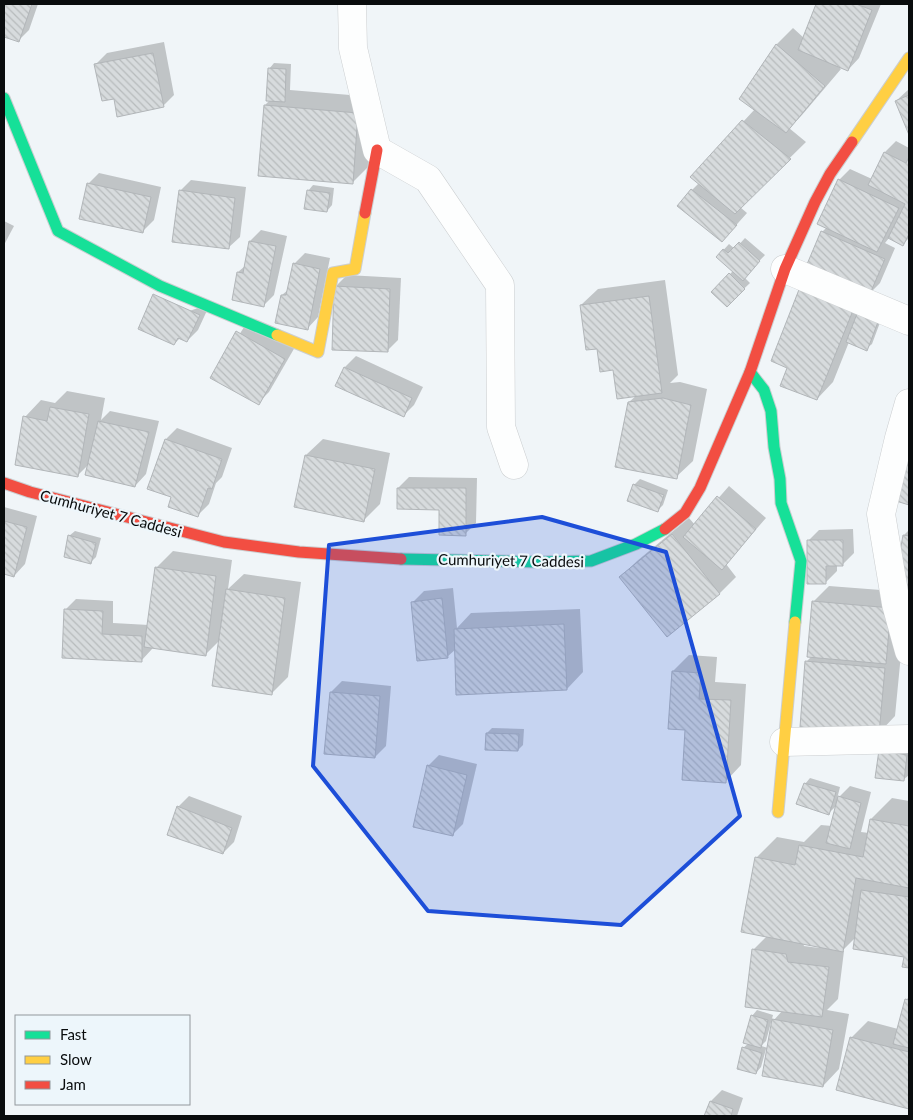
<svg xmlns="http://www.w3.org/2000/svg" width="913" height="1120" font-family="Lato,sans-serif">
	<style>
		.shadow { fill: #0003; fill-rule: evenodd }
		.building { fill: url(#building-back-hatch); stroke: #b2b6b9 }
		.lines { fill: none; stroke-linecap: round; stroke-linejoin: round }
		.street-casing { stroke: #cbced0; stroke-width: 29 }
		.fast-casing { stroke: #cbced0; stroke-width: 13 }
		.slow-casing { stroke: #cbced0; stroke-width: 13 }
		.jam-casing { stroke: #cbced0; stroke-width: 13 }
		.street { stroke: #fdfefe; stroke-width: 28 }
		.fast { stroke: #16e098; stroke-width: 11 }
		.slow { stroke: #ffcf43; stroke-width: 11 }
		.jam { stroke: #f24e42; stroke-width: 11 }
		.marked { fill: #1d4ed8; fill-opacity: 0.2; stroke: #1d4ed8; stroke-width: 4; stroke-linejoin: round }
		.labels { text-anchor: middle; dominant-baseline: central; stroke-width: 4.5; stroke-linejoin: round; paint-order: stroke }
		.street-label { font-size: 15px; fill: #090c0d; stroke: #edf6fb }
	</style>
	<defs>
		<pattern id="building-back-hatch" width="6" height="6" patternUnits="userSpaceOnUse" patternTransform="scale(1.25)"><rect width="6" height="6" fill="#d7dbdd"/><path d="M-1 5l2 2M0 0l6 6M5-1l2 2" fill="none" stroke="#b7bbbc"/></pattern>
	</defs>
	<rect width="100%" height="100%" fill="#f0f5f8"/>
	<!-- shadow -->
	<g class="shadow">
		<polygon points="4,4 38,4 29,30 18,41 4,35"/>
		<polygon points="817,4 881,4 859,58 848,70 836,65 841,69 802,115 789,128 806,142 740,207 747,213 722,241 692,190 699,183 692,177 755,109 741,99 777,44 793,28 804,38"/>
		<polygon points="164,42 174,95 163,106 114,97 96,64 107,53"/>
		<polygon points="274,63 291,64 290,90 374,97 369,166 352,183 265,105 270,100 269,69"/>
		<polygon points="909,89 909,132 896,101"/>
		<polygon points="896,141 909,148 909,238 903,244 889,238 885,243 895,248 880,283 868,295 885,309 872,344 866,349 849,342 833,382 817,399 788,367 822,232 827,227 839,180 850,169 872,179 885,152"/>
		<polygon points="99,173 161,187 154,220 143,231 88,184"/>
		<polygon points="191,180 246,187 240,237 228,248 180,191"/>
		<polygon points="313,185 334,188 332,205 327,211 308,191"/>
		<polygon points="4,221 14,226 4,245"/>
		<polygon points="261,230 287,236 274,295 263,306 238,272 245,266 250,241"/>
		<polygon points="745,238 765,255 744,277 750,283 727,305 713,291 733,271 717,257 729,244 735,249"/>
		<polygon points="305,253 330,258 318,317 307,329 282,295 289,289 294,264"/>
		<polygon points="347,275 401,278 398,340 387,351 336,286"/>
		<polygon points="665,280 678,375 670,383 680,382 707,389 693,461 676,477 629,402 637,395 598,347 581,305 598,289"/>
		<polygon points="210,304 198,330 187,341 180,338 174,344 139,328"/>
		<polygon points="248,321 295,347 269,392 258,403 212,377"/>
		<polygon points="356,356 423,387 414,405 403,416 345,367"/>
		<polygon points="67,391 105,398 101,420 110,411 159,421 146,474 135,486 89,464 78,475 25,417 41,400 55,403"/>
		<polygon points="177,428 232,448 222,477 216,483 209,504 198,515 173,496 149,488 166,439"/>
		<polygon points="323,439 390,453 380,504 363,521 296,506 306,455"/>
		<polygon points="409,477 477,478 476,523 465,534 441,509 398,488"/>
		<polygon points="640,479 668,490 663,505 657,511 634,485"/>
		<polygon points="729,486 766,518 726,564 736,577 720,593 667,635 621,577 637,561 689,518 695,525"/>
		<polygon points="4,507 37,516 25,564 14,576 4,573"/>
		<polygon points="853,529 854,553 843,564 837,564 837,571 826,582 808,541 819,530"/>
		<polygon points="909,530 909,588 896,585 904,535"/>
		<polygon points="75,531 101,538 96,557 91,562 69,536"/>
		<polygon points="173,551 232,560 228,589 244,574 301,582 288,677 272,693 220,640 205,655 152,647 152,649 141,661 65,610 76,599 113,601 113,623 149,625 156,568"/>
		<polygon points="829,586 907,592 895,716 879,733 806,662 812,656 813,602"/>
		<polygon points="453,588 457,628 471,613 580,609 583,672 567,689 456,649 447,657 413,602 424,591"/>
		<polygon points="689,655 717,657 715,682 746,684 741,765 725,782 686,728 670,727 673,671"/>
		<polygon points="342,681 391,686 386,746 375,757 331,692"/>
		<polygon points="492,728 524,729 523,745 518,750 487,733"/>
		<polygon points="886,745 909,749 909,775 903,780"/>
		<polygon points="439,755 477,764 463,824 452,835 428,766"/>
		<path d="M810 778 840 787 837 799 850 786 871 792 861 832 869 833 871 819 892 798 909 801V967L904 966 905 956 856 937 842 951H844L838 999 827 1010 849 1014 839 1069 823 1086 766 1049 761 1067 756 1073 743 1048 749 1043 752 1016 757 1010 773 1015 766 1041 761 1046 768 1048 773 1021 783 1010 753 950 767 936 756 858 777 837 804 842 821 825 832 826 837 805 829 813 805 784ZM803 943 820 946 819 948 804 946Z"/>
		<polygon points="189,796 242,816 234,842 223,853 178,807"/>
		<polygon points="909,997 909,1108 838,1090 851,1038 868,1021 898,1029 906,1000"/>
		<polygon points="722,1090 743,1098 737,1116 706,1116 711,1101"/>
	</g>
	<!-- building -->
	<g class="building">
		<polygon points="4,4 32,4 19,42 4,37"/>
		<polygon points="816,4 856,4 872,10 848,71 798,50"/>
		<polygon points="776,44 825,86 786,133 739,99"/>
		<polygon points="153,53 164,107 117,117 114,99 102,101 94,64"/>
		<polygon points="268,68 286,69 285,102 266,101"/>
		<polygon points="909,95 909,135 895,101"/>
		<polygon points="264,105 358,113 353,184 258,176"/>
		<polygon points="742,120 791,159 735,214 690,177"/>
		<polygon points="884,152 906,163 909,157 909,234 903,246 888,238 905,204 868,185"/>
		<polygon points="838,179 899,208 877,252 817,224"/>
		<polygon points="87,183 151,197 143,233 79,219"/>
		<polygon points="691,189 737,225 722,242 677,206"/>
		<polygon points="179,190 235,198 229,249 172,242"/>
		<polygon points="307,190 330,193 327,212 304,209"/>
		<polygon points="821,231 885,259 869,296 805,269"/>
		<polygon points="249,241 276,246 264,307 232,300 237,272 243,273"/>
		<polygon points="739,242 760,261 743,281 716,257 723,249 728,253"/>
		<polygon points="293,263 320,269 308,330 275,323 281,295 286,295"/>
		<polygon points="729,273 745,289 727,307 711,292"/>
		<polygon points="334,286 390,289 388,352 332,350"/>
		<polygon points="800,287 854,308 817,400 780,386 787,368 771,361"/>
		<polygon points="153,294 200,315 187,342 178,338 174,345 138,329"/>
		<polygon points="649,296 662,393 617,399 613,370 600,372 597,349 586,350 580,305"/>
		<polygon points="860,306 881,314 867,351 846,342"/>
		<polygon points="236,331 285,359 259,405 210,378"/>
		<polygon points="344,367 412,398 404,417 335,386"/>
		<polygon points="663,398 691,405 677,479 615,467 628,402"/>
		<polygon points="50,407 89,414 78,477 15,465 23,416 47,421"/>
		<polygon points="98,421 149,432 135,487 85,475"/>
		<polygon points="165,439 222,459 212,489 208,488 198,517 168,507 171,497 147,489"/>
		<polygon points="909,445 909,505 893,500"/>
		<polygon points="305,455 375,469 364,522 294,507"/>
		<polygon points="633,484 664,495 658,512 627,501"/>
		<polygon points="397,488 466,488 466,536 439,535 439,510 397,509"/>
		<polygon points="717,496 756,529 722,570 683,537"/>
		<polygon points="4,521 27,527 14,577 4,574"/>
		<polygon points="672,534 720,594 667,637 619,577"/>
		<polygon points="68,535 96,543 91,564 64,557"/>
		<polygon points="903,535 909,536 909,589 894,586"/>
		<polygon points="807,540 843,540 843,566 826,566 826,584 807,584"/>
		<polygon points="155,567 216,576 206,656 144,647"/>
		<polygon points="226,589 285,598 272,695 212,686"/>
		<polygon points="442,598 448,658 417,661 411,602"/>
		<polygon points="812,601 891,608 886,664 807,657"/>
		<polygon points="64,609 103,611 102,634 142,636 142,662 62,658"/>
		<polygon points="564,624 567,690 456,695 454,629"/>
		<polygon points="805,661 885,668 879,734 800,727"/>
		<polygon points="672,671 701,673 699,699 731,700 726,783 682,780 685,730 668,729"/>
		<polygon points="330,692 380,696 375,758 324,754"/>
		<polygon points="486,733 519,734 518,751 485,750"/>
		<polygon points="879,750 907,755 904,781 875,778"/>
		<polygon points="427,765 467,775 453,836 413,827"/>
		<polygon points="804,783 836,792 829,815 796,804"/>
		<polygon points="838,796 861,803 850,849 826,843"/>
		<polygon points="177,806 232,828 223,854 167,835"/>
		<polygon points="870,819 909,826 909,888 856,878 843,952 741,932 755,857 795,865 799,845 863,857"/>
		<polygon points="861,890 909,897 909,968 902,967 904,957 853,949"/>
		<polygon points="752,949 786,954 788,962 829,967 822,1017 745,1007"/>
		<polygon points="905,999 909,1000 909,1048 893,1044"/>
		<polygon points="751,1015 768,1020 761,1048 743,1043"/>
		<polygon points="772,1019 833,1030 823,1087 762,1076"/>
		<polygon points="850,1037 909,1052 909,1109 836,1090"/>
		<polygon points="742,1047 762,1053 756,1074 737,1069"/>
		<polygon points="710,1101 733,1109 731,1116 704,1116"/>
	</g>
	<g class="lines">
		<!-- street casing -->
		<g class="street-casing">
			<g id="street">
				<polyline points="352,4 353,48 377,150 428,179 500,285 501,427 514,465"/>
				<polyline points="785,269 909,321"/>
				<polyline points="909,403 899,438 881,514 896,604 909,651"/>
				<polyline points="784,742 909,739"/>
			</g>
		</g>
		<!-- fast casing -->
		<g class="fast-casing">
			<g id="fast">
				<polyline points="4,98 58,231 160,286 277,335"/>
				<polyline points="750,372 764,390 771,411 774,447 780,479 781,503 801,561 795,622"/>
				<polyline points="401,559 539,562 591,561 636,544 665,529"/>
			</g>
		</g>
		<!-- slow casing -->
		<g class="slow-casing">
			<g id="slow">
				<polyline points="852,142 909,58"/>
				<polyline points="277,335 318,352 333,273 355,269 365,213"/>
				<polyline points="778,812 795,622"/>
			</g>
		</g>
		<!-- jam casing -->
		<g class="jam-casing">
			<g id="jam">
				<polyline points="365,213 377,150"/>
				<polyline points="4,483 30,492 224,542 299,552 401,559"/>
				<polyline points="665,529 685,513 700,488 750,372 785,269 815,202 830,174 852,142"/>
			</g>
		</g>
		<!-- street -->
		<use href="#street" class="street"/>
		<!-- fast -->
		<use href="#fast" class="fast"/>
		<!-- slow -->
		<use href="#slow" class="slow"/>
		<!-- jam -->
		<use href="#jam" class="jam"/>
	</g>
	<!-- marked area -->
	<path class="marked" d="M542 517 666 552 740 816 621 925 428 911 313 766 329 545Z"/>
	<g class="labels">
		<!-- street labels -->
		<g class="street-label">
			<text transform="translate(111 513) rotate(15)">Cumhuriyet 7 Caddesi</text>
			<text transform="translate(511 560) rotate(1)">Cumhuriyet 7 Caddesi</text>
		</g>
	</g>
	<!-- border -->
	<rect width="913" height="1120" fill="none" stroke="#090c0d" stroke-width="10"/>
	<!-- legend -->
	<rect x="15" y="1015" width="175" height="90" fill="#edf6fb" stroke="#92989c"/>
	<rect x="25" y="1031" width="25" height="8" fill="#16e098" stroke="#92989c"/>
	<text x="60" y="1040" font-size="15" fill="#090c0d">Fast</text>
	<rect x="25" y="1056" width="25" height="8" fill="#ffcf43" stroke="#92989c"/>
	<text x="60" y="1065" font-size="15" fill="#090c0d">Slow</text>
	<rect x="25" y="1081" width="25" height="8" fill="#f24e42" stroke="#92989c"/>
	<text x="60" y="1090" font-size="15" fill="#090c0d">Jam</text>
</svg>
